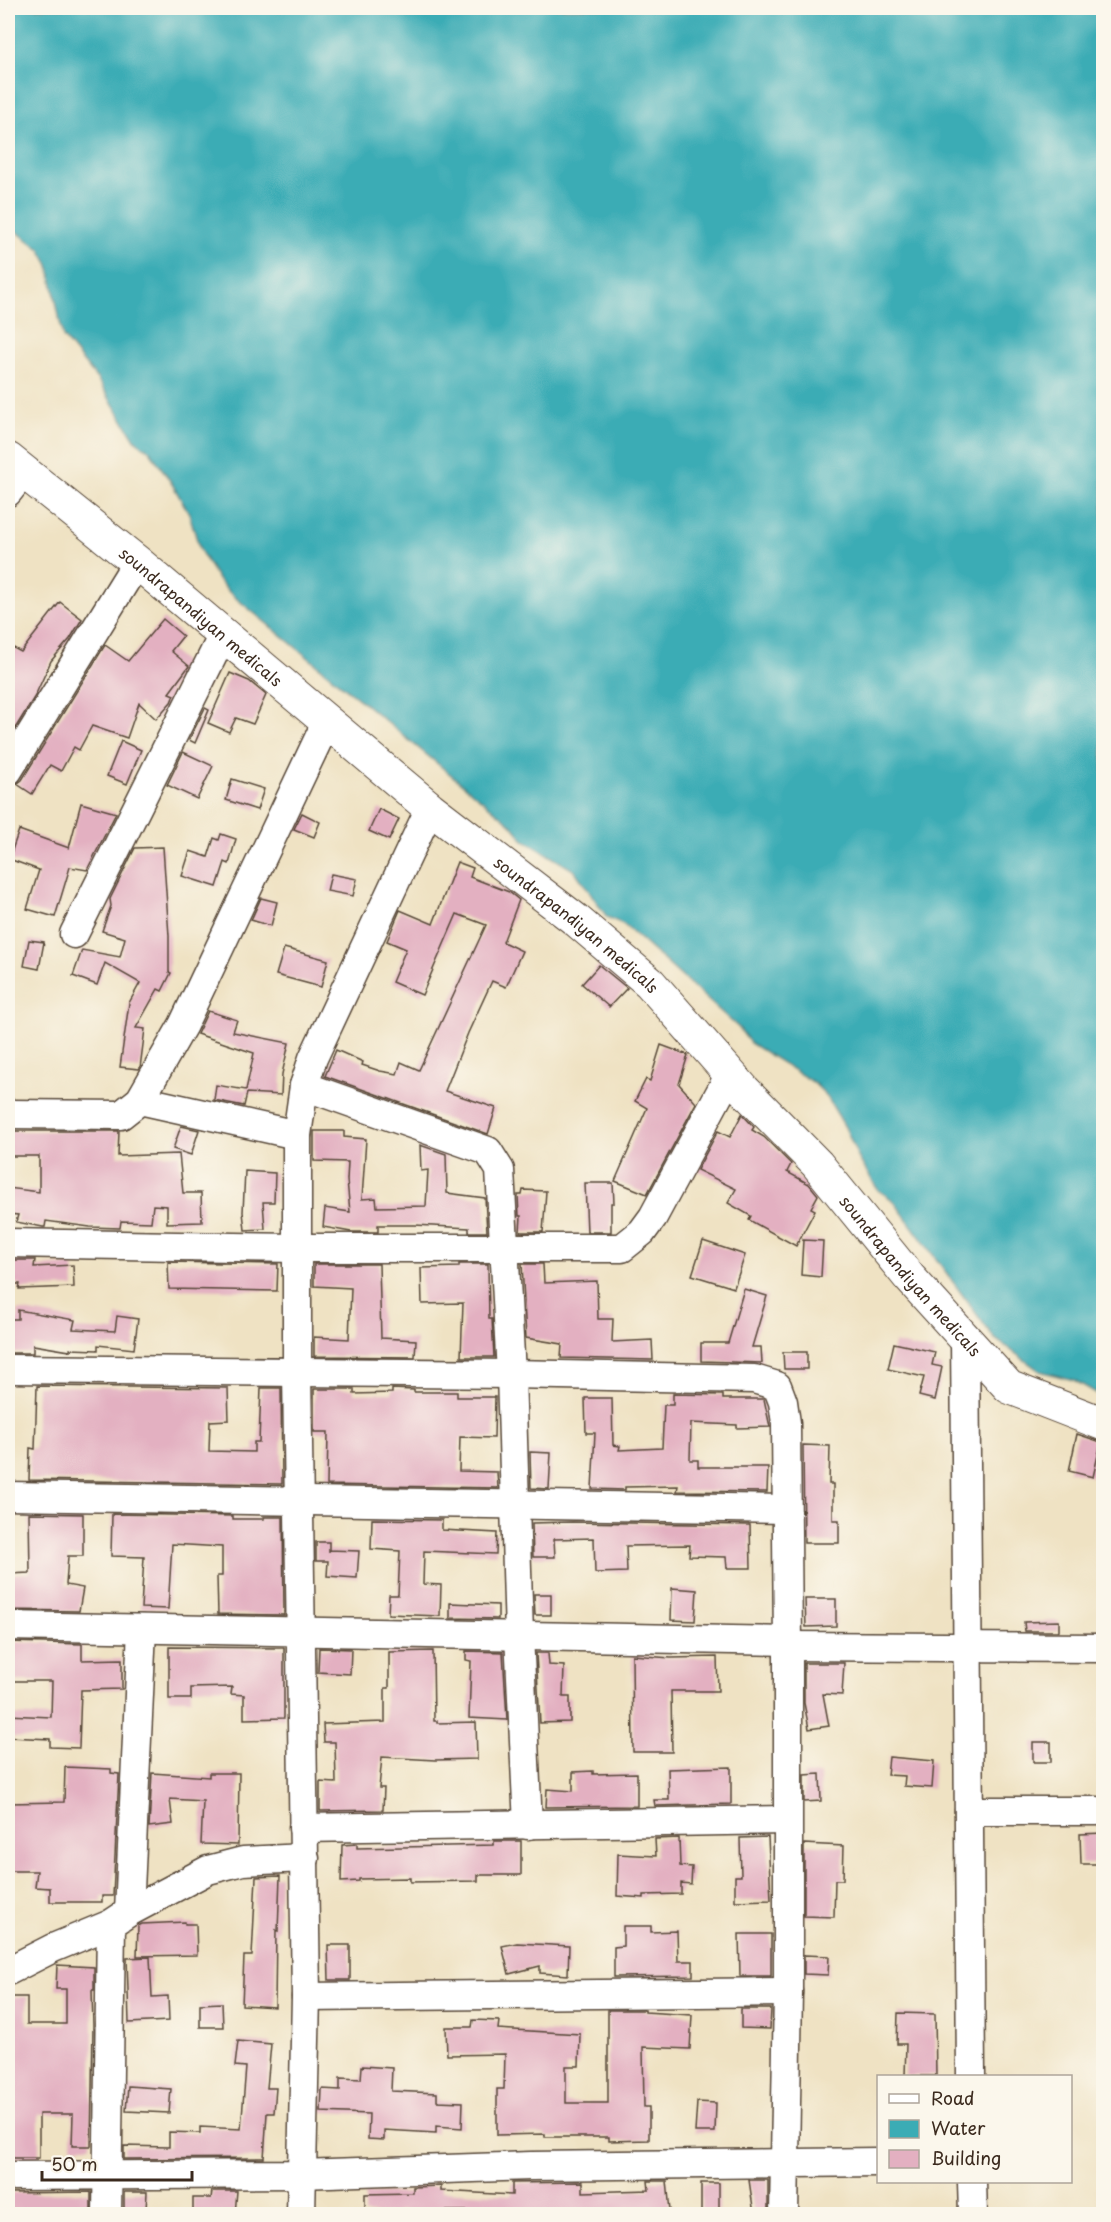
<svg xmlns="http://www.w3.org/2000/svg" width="1111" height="2222" font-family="'Playpen Sans',sans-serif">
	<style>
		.water { fill: #3bacb5; stroke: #3b6b6a; stroke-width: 1.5 }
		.building { fill: #e3b0c1 }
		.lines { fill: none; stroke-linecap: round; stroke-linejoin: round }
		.minor-casing { stroke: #564637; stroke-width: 31 }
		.major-casing { stroke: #564637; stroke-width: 35 }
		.minor { stroke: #fff; stroke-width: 28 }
		.major { stroke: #fff; stroke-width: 33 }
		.labels { text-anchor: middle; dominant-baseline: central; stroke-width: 4.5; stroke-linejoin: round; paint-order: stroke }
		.street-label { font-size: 16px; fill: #3b2a1e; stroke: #fbf7ec }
	</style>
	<rect width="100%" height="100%" fill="#fbf7ec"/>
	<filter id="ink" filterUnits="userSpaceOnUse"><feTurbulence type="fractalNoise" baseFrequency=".0167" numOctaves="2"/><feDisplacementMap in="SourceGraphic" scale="12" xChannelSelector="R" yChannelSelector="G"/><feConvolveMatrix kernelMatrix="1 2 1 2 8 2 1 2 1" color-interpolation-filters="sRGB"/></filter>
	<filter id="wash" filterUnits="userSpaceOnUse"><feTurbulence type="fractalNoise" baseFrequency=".008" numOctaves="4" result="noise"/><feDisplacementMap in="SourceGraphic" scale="24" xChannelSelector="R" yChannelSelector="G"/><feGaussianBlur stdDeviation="1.35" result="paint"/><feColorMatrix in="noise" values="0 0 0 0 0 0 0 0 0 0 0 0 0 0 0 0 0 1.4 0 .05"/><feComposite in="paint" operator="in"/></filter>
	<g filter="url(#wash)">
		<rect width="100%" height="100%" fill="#efe2c3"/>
		<!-- water -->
		<polygon class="water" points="8,8 1103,8 1103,1397 1074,1380 1040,1371 994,1338 893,1200 878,1190 859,1159 845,1127 826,1095 813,1082 750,1043 739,1028 623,924 607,917 575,871 524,840 511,824 231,594 219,581 200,550 189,513 171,482 150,451 136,441 98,380 63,337 49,265 40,249 8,225"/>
		<g id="blocks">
			<!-- building -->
			<g class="building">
				<polygon points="60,602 82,619 70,639 51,661 35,696 8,740 8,645 21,652"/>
				<polygon points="163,619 183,636 171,651 189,666 169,693 174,695 171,702 156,719 139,703 127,738 92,726 79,750 74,747 61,771 50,765 32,794 17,784 22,780 105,645 128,661"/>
				<polygon points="230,673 249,681 266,695 253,724 236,718 229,732 208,723"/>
				<polygon points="205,708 209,710 195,743 189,740"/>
				<polygon points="121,741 141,750 127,784 107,776"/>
				<polygon points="183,752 213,766 197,799 167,785"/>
				<polygon points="232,779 264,789 257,810 226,800"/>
				<polygon points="81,803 116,813 87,870 70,867 55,917 27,909 39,870 9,859 19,830 69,848"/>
				<polygon points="379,809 399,819 389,840 369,831"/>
				<polygon points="302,813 320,822 314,837 294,829"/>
				<polygon points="221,834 236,839 229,864 225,862 217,887 182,876 190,851 208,857 214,838 219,840"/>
				<polygon points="163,847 169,936 169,972 171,973 162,991 158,989 136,1028 145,1029 140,1068 139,1069 120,1067 129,1003 140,983 105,963 97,985 73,976 82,950 120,957 125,938 102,931 111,906 110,899 135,848"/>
				<polygon points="457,862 473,868 470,877 509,892 519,900 503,942 522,951 506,987 492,981 468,1033 445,1091 496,1108 488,1134 325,1076 336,1050 363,1062 362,1065 380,1071 397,1074 401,1062 419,1070 486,925 457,914 422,995 392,982 406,949 387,941 400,910 433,924"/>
				<polygon points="331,874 357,879 353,896 327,891"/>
				<polygon points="261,898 277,902 271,926 251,920"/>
				<polygon points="29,940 44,942 39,969 24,966"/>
				<polygon points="284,948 328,960 321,987 276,975"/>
				<polygon points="599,965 627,988 609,1007 582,984"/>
				<polygon points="208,1011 237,1020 233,1032 289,1043 282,1074 281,1095 247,1093 244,1106 214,1100 216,1085 246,1090 254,1053 197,1034"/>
				<polygon points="661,1045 688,1055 679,1084 696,1103 647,1194 615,1181 647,1108 635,1101 646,1079 650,1081"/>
				<polygon points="742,1114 754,1127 752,1130 764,1137 791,1164 787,1172 809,1184 818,1195 811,1208 815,1210 796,1246 749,1220 751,1216 728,1203 736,1189 697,1170 718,1131 730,1137"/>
				<polygon points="181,1126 199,1130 191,1155 173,1149"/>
				<polygon points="8,1131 119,1131 118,1156 179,1154 183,1193 201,1193 202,1222 167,1223 167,1206 153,1205 151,1222 121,1221 120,1228 90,1227 46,1221 45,1227 43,1227 16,1222 18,1215 8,1214 8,1188 39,1192 39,1156 8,1156"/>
				<polygon points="314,1131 344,1131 344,1137 366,1139 362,1199 376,1198 377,1207 426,1206 428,1170 421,1171 420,1145 446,1154 447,1193 485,1198 487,1232 469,1232 469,1228 415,1225 378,1225 378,1232 351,1232 323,1227 325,1208 350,1212 347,1180 348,1162 314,1161"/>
				<polygon points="245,1171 275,1173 274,1202 263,1202 265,1229 245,1230 243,1212"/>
				<polygon points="585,1183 613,1183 614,1203 611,1203 611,1232 587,1232"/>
				<polygon points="523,1190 546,1191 543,1232 520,1232 521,1216 519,1216 518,1195 522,1195"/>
				<polygon points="803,1240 823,1241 821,1277 801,1275"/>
				<polygon points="703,1241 745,1255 734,1288 692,1275"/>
				<polygon points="8,1260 35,1260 34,1267 73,1265 74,1287 19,1289 20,1284 8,1284"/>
				<polygon points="168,1262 278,1264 277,1291 169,1289"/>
				<polygon points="314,1264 379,1264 381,1338 416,1340 415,1357 314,1356 314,1337 349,1339 351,1288 314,1286"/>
				<polygon points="459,1264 488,1264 489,1319 492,1319 494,1357 461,1357 463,1303 422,1304 421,1268 459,1267"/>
				<polygon points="522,1264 543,1264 544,1283 597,1281 598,1319 613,1319 612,1342 652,1340 653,1360 561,1358 562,1344 526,1338"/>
				<polygon points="744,1289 767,1296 752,1347 761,1347 762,1363 701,1361 701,1343 728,1343"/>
				<polygon points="18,1310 75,1320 73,1329 115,1331 117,1316 138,1319 134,1349 98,1345 98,1350 70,1349 70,1351 33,1345 33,1353 8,1353 8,1319 18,1319"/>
				<polygon points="894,1343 935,1352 932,1365 942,1367 935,1400 919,1396 924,1377 888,1369"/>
				<polygon points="783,1352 807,1352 807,1369 784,1369"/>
				<polygon points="37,1386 228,1388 229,1420 210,1421 209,1451 254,1452 254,1442 259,1442 261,1388 281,1388 282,1484 29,1480 30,1448 35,1449"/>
				<polygon points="314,1389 354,1389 354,1394 392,1393 392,1389 414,1390 414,1392 457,1392 457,1397 495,1397 494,1438 460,1437 459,1471 497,1472 498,1488 327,1485 328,1432 314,1432"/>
				<polygon points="673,1394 723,1395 723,1399 764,1399 770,1427 737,1428 737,1425 691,1423 690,1460 698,1460 698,1467 768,1467 767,1492 677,1491 678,1486 625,1487 625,1490 592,1489 595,1433 586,1433 585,1398 612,1398 613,1445 620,1446 619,1450 662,1448 664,1405 673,1405"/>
				<polygon points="1077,1434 1101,1442 1093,1477 1069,1471"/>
				<polygon points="803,1445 830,1446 829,1484 833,1484 833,1520 839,1520 839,1543 804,1543"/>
				<polygon points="530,1452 551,1453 549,1489 531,1488"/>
				<polygon points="29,1513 83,1514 83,1556 68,1556 66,1585 83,1588 79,1611 8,1610 8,1574 30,1573"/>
				<polygon points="112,1514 233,1516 233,1519 264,1519 264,1517 283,1517 284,1615 218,1614 217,1576 222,1576 222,1547 172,1544 168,1609 141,1608 144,1557 111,1556"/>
				<polygon points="372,1519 442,1520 442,1530 497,1533 496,1554 424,1551 423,1584 441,1585 440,1616 388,1614 389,1595 398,1595 400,1551 371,1549"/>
				<polygon points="572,1522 750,1525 751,1568 727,1568 726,1557 689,1556 690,1545 626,1546 627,1572 595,1573 594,1538 554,1539 555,1557 533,1557 532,1523"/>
				<polygon points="316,1542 329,1542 329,1552 329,1550 359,1551 357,1578 327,1576 328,1561 316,1561"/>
				<polygon points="672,1588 697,1590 695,1621 671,1620"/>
				<polygon points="534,1594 551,1594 551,1615 535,1615"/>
				<polygon points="805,1599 836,1599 836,1626 806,1627"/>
				<polygon points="450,1603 498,1605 498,1619 450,1618"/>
				<polygon points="1059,1621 1059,1631 1025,1631 1024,1622"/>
				<polygon points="8,1642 82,1644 82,1660 122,1659 122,1689 81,1690 79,1748 50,1747 50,1739 8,1737 8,1715 51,1717 52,1681 13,1681 13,1679 8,1679"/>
				<polygon points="169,1647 284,1648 284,1718 244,1719 244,1695 231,1694 232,1687 191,1688 191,1699 169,1699"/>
				<polygon points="319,1648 351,1649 350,1674 318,1672"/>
				<polygon points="433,1651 434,1721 437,1721 437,1723 476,1722 477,1759 435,1760 382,1757 379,1788 384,1788 383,1810 320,1811 320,1782 336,1783 335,1742 324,1742 323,1724 385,1722 385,1688 389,1688 389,1652"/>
				<polygon points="466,1651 503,1652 507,1720 469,1718 471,1661 466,1660"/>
				<polygon points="536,1653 548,1653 549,1665 564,1666 563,1697 570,1697 570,1722 540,1723"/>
				<polygon points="632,1655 671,1658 717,1657 718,1691 671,1691 672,1752 633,1752"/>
				<polygon points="804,1663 844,1663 842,1695 823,1694 829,1726 809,1729 804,1703"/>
				<rect x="1033" y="1742" width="18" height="20"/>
				<polygon points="889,1757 934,1761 932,1788 904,1786 905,1776 887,1775"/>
				<polygon points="65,1767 111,1769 111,1773 119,1774 113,1896 102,1896 102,1902 50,1902 50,1888 35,1887 37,1871 8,1871 8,1803 64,1802"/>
				<polygon points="731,1767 731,1804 655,1806 654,1800 669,1800 668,1769"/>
				<polygon points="593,1771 593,1774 637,1773 637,1806 546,1807 547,1789 573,1791 573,1772"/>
				<polygon points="152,1773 209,1777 209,1773 239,1773 238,1845 201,1844 203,1801 170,1799 173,1824 149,1827"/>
				<polygon points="820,1774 821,1801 804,1802 804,1775"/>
				<polygon points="1104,1833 1104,1864 1081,1864 1080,1834"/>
				<polygon points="768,1837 771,1900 735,1901 735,1876 741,1876 740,1838"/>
				<polygon points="679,1838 680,1866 692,1867 691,1884 681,1883 681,1894 644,1895 644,1898 617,1896 618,1854 656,1856 655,1839"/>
				<polygon points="494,1841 521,1841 521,1875 478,1875 478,1881 410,1882 410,1878 359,1879 359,1881 341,1882 342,1845 357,1844 357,1848 494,1845"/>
				<polygon points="804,1844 844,1846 843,1880 835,1880 834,1917 804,1916"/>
				<polygon points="280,1876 278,1931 276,1930 275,2007 242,2005 244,1956 252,1956 256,1877"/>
				<polygon points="185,1922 185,1924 196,1924 197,1955 137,1956 138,1926 142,1924"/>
				<polygon points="623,1926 651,1926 651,1932 677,1931 678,1961 693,1961 693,1976 614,1977 614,1947 623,1946"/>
				<polygon points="739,1934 771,1934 771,1976 740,1976"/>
				<polygon points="517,1943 569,1946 568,1975 540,1973 540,1966 509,1974 502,1946"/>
				<polygon points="328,1945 350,1945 350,1980 329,1980"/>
				<polygon points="804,1955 829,1956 828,1975 804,1974"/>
				<polygon points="150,1957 152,1997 168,1996 169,2021 129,2023 127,1958"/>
				<polygon points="57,1965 94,1967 94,1990 92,1990 93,2026 91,2146 72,2146 73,2114 39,2114 39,2158 8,2158 8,1997 27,1997 27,2024 66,2024 66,1989 56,1989"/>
				<polygon points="222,2003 223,2027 200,2027 200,2004"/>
				<polygon points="741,2009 771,2009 770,2029 741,2028"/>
				<polygon points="608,2010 645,2010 645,2012 692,2015 690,2049 643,2047 644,2107 649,2107 649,2140 609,2141 609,2137 545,2137 545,2134 497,2135 497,2089 504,2089 505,2054 447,2055 446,2027 472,2027 473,2020 499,2021 498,2029 580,2034 579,2066 566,2066 566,2103 608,2103"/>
				<polygon points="898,2013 935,2014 936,2076 905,2076 906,2044 897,2044"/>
				<polygon points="238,2041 271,2044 267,2088 276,2088 274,2113 267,2113 264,2158 124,2159 124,2146 169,2147 169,2132 200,2133 200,2127 241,2129 246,2067 235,2066"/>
				<polygon points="362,2066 392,2068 391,2091 437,2093 437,2101 463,2102 462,2128 436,2126 436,2133 384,2130 384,2140 368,2139 369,2114 321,2112 322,2089 340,2090 340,2078 361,2079"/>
				<polygon points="128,2086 171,2089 169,2113 126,2111"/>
				<polygon points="697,2102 716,2103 715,2132 695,2132"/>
				<polygon points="749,2180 768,2180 768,2214 754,2214"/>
				<polygon points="648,2181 667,2181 670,2211 641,2214 470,2214 470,2211 397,2211 397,2214 365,2214 365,2194 413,2193 413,2187 441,2186 441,2191 512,2195 512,2183 583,2182 583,2192 649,2190"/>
				<rect x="701" y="2183" width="18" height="28"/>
				<polygon points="212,2191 237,2191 235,2214 193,2214 193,2198 211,2198"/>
				<polygon points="124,2192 147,2192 146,2210 124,2209"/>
				<polygon points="8,2193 91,2192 91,2214 8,2214"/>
			</g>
		</g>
	</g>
	<g filter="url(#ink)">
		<use href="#blocks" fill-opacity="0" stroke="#564637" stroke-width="1.5"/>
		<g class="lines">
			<!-- minor casing -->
			<g class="minor-casing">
				<g id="minor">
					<polyline points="8,492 23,473"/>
					<polyline points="8,771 137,562"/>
					<polyline points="74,934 223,635"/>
					<polyline points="304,1086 488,1151 500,1170 511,1374 519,1635 528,1825"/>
					<polyline points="140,1100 297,1135"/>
					<polyline points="8,1114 121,1115 140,1100 183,1025 327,721"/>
					<polyline points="8,1243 297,1248 622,1248 642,1232 653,1217 730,1074"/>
					<polyline points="965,1336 971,2076"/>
					<polyline points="8,1369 511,1374 754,1379 777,1386 783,1402 786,1423 788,1646 788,1992 784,2214"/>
					<polyline points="8,1496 786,1509"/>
					<polyline points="8,1626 788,1641"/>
					<polyline points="788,1646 1104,1648"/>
					<polyline points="969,1811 1097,1811"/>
					<polyline points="303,1828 787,1820"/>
					<polyline points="129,1912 142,1629"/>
					<polyline points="8,1971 53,1948 111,1924 129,1912 208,1870 243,1861 305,1858"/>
					<polyline points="306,1997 788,1992"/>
					<polyline points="8,2176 301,2174 531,2166 878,2162"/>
					<polyline points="972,2182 973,2214"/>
					<polyline points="107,2214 111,1924"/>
					<polyline points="301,2214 306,1997 297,1372 297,1135 304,1086 313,1058 430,808"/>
				</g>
			</g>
			<!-- major casing -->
			<g class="major-casing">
				<g id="major">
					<path id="s1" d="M8 459 137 562 430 808 576 920 650 983 744 1090 817 1164 909 1277 1009 1387 1104 1424"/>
				</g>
			</g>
			<!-- minor -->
			<use href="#minor" class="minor"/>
			<!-- major -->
			<use href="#major" class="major"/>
		</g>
	</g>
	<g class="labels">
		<!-- street labels -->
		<g class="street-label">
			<text stroke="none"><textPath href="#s1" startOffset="249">soundrapandiyan medicals</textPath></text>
			<text stroke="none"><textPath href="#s1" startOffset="735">soundrapandiyan medicals</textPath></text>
			<text stroke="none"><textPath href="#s1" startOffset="1221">soundrapandiyan medicals</textPath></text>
		</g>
	</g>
	<!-- margin -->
	<rect width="1111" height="2222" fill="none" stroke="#fbf7ec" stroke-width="30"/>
	<!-- legend -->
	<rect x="877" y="2075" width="195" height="108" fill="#fbf7ec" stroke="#aea59a" stroke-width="1.5"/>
	<rect x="889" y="2094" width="30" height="9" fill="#ffffff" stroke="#aea59a" stroke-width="1.5"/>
	<text x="931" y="2105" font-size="18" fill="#3b2a1e">Road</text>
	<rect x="889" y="2120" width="30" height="18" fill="#3bacb5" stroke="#aea59a" stroke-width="1.5"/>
	<text x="931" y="2135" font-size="18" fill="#3b2a1e">Water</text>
	<rect x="889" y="2150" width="30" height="18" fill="#e3b0c1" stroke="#aea59a" stroke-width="1.5"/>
	<text x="931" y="2165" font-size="18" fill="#3b2a1e">Building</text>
	<!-- scale -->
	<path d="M42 2171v9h150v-9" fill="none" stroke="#3b2a1e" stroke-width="3"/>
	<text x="51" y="2171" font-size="18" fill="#3b2a1e" stroke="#fbf7ec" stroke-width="4.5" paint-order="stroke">50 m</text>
</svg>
